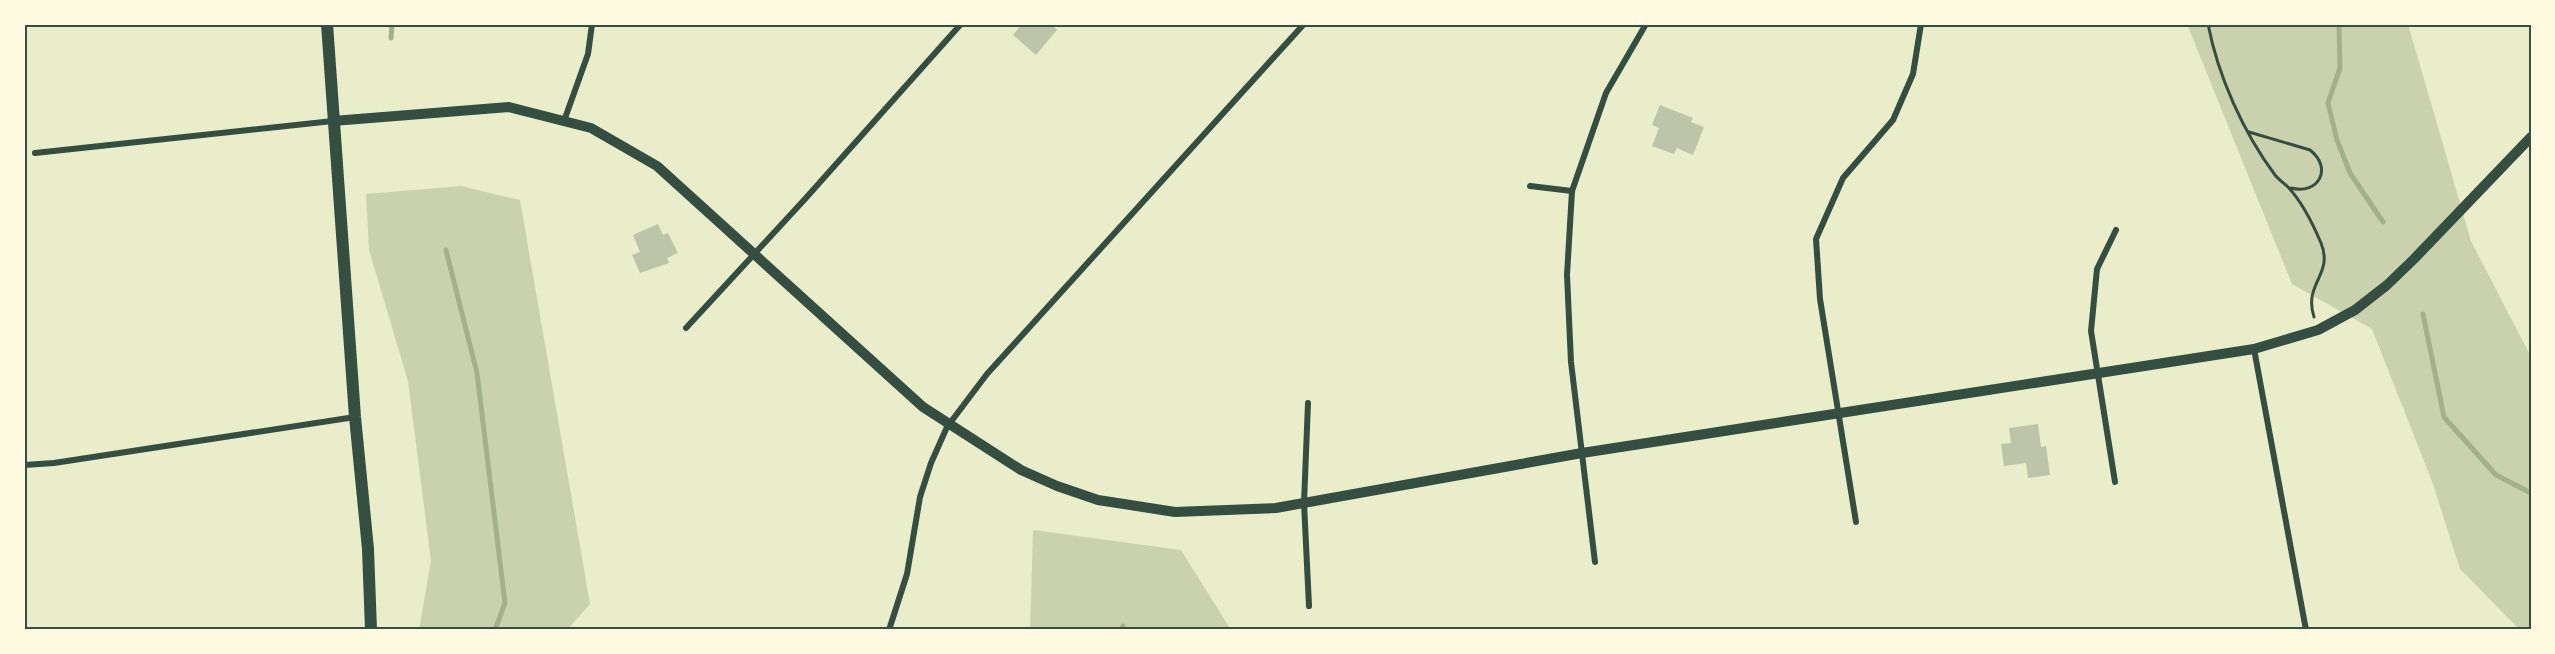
<svg xmlns="http://www.w3.org/2000/svg" width="2555" height="654" font-family="Arial,sans-serif">
	<style>
		.green { fill: #cad2ad }
		.lines { fill: none; stroke-linecap: round; stroke-linejoin: round }
		.stream { stroke: #a3b18a; stroke-width: 5 }
		.building { fill: #bcc5a7 }
		.path { stroke: #344e41; stroke-width: 3 }
		.minor { stroke: #344e41; stroke-width: 6 }
		.tertiary { stroke: #344e41; stroke-width: 10 }
		.secondary { stroke: #344e41; stroke-width: 12 }
		.neatline { fill: none; stroke: #344e41; stroke-width: 2 }
	</style>
	<rect width="100%" height="100%" fill="#e9edc9"/>
	<!-- green -->
	<g class="green">
		<polygon points="2187,24 2408,24 2471,241 2531,357 2531,630 2520,630 2460,569 2433,484 2372,329 2292,284"/>
		<polygon points="461,186 520,200 590,604 567,630 419,630 431,561 408,381 369,250 366,194"/>
		<polygon points="1033,530 1181,550 1231,630 1030,630"/>
	</g>
	<g class="lines">
		<!-- stream -->
		<g class="stream">
			<polyline points="2339,24 2340,68 2328,103 2337,140 2350,173 2383,222"/>
			<polyline points="391,38 392,24"/>
			<polyline points="446,250 477,373 505,603 495,630"/>
			<polyline points="2423,314 2444,417 2496,475 2531,493"/>
			<polyline points="1122,630 1123,626"/>
		</g>
	</g>
	<!-- building -->
	<g class="building">
		<polygon points="1022,24 1051,24 1057,30 1036,55 1013,35"/>
		<polygon points="1660,105 1693,118 1691,122 1704,127 1693,155 1677,148 1674,154 1652,146 1659,128 1652,125"/>
		<polygon points="658,224 663,235 668,233 678,253 667,258 669,263 640,273 632,255 640,252 633,235"/>
		<polygon points="2038,424 2041,447 2046,446 2050,475 2028,478 2026,463 2004,466 2001,444 2011,443 2009,428"/>
	</g>
	<g class="lines">
		<!-- path -->
		<g class="path">
			<path d="M2208 24C2218 76 2243 132 2275 175 2279 180 2284 183 2288 187 2303 203 2313 224 2321 243 2334 275 2303 283 2314 317"/>
			<path d="M2249 132 2310 150C2333 168 2319 195 2291 188"/>
		</g>
		<!-- minor -->
		<g class="minor">
			<polyline points="564,121 588,54 592,24"/>
			<polyline points="35,153 333,121"/>
			<polyline points="1530,186 1572,191"/>
			<polyline points="686,328 805,199 961,24"/>
			<polyline points="2254,349 2306,630"/>
			<polyline points="1308,403 1304,503 1309,606"/>
			<polyline points="24,465 54,463 355,417"/>
			<polyline points="2115,482 2091,331 2097,269 2116,230"/>
			<polyline points="1856,522 1820,299 1816,239 1843,178 1893,120 1913,74 1921,24"/>
			<polyline points="1595,562 1571,362 1567,275 1572,191 1606,93 1646,24"/>
			<polyline points="889,630 907,574 920,497 931,463 947,427 987,374 1304,24"/>
		</g>
		<!-- tertiary -->
		<polyline class="tertiary" points="333,121 509,107 591,128 657,166 923,407 1021,470 1057,486 1098,500 1175,512 1276,508 1582,453 2254,349 2318,330 2355,310 2387,285 2414,259 2531,137"/>
		<!-- secondary -->
		<polyline class="secondary" points="327,24 355,417 368,549 371,630"/>
	</g>
	<!-- border -->
	<rect width="2555" height="654" fill="none" stroke="#fefae0" stroke-width="51"/>
	<rect x="26" y="26" width="2504" height="602" class="neatline"/>
</svg>
